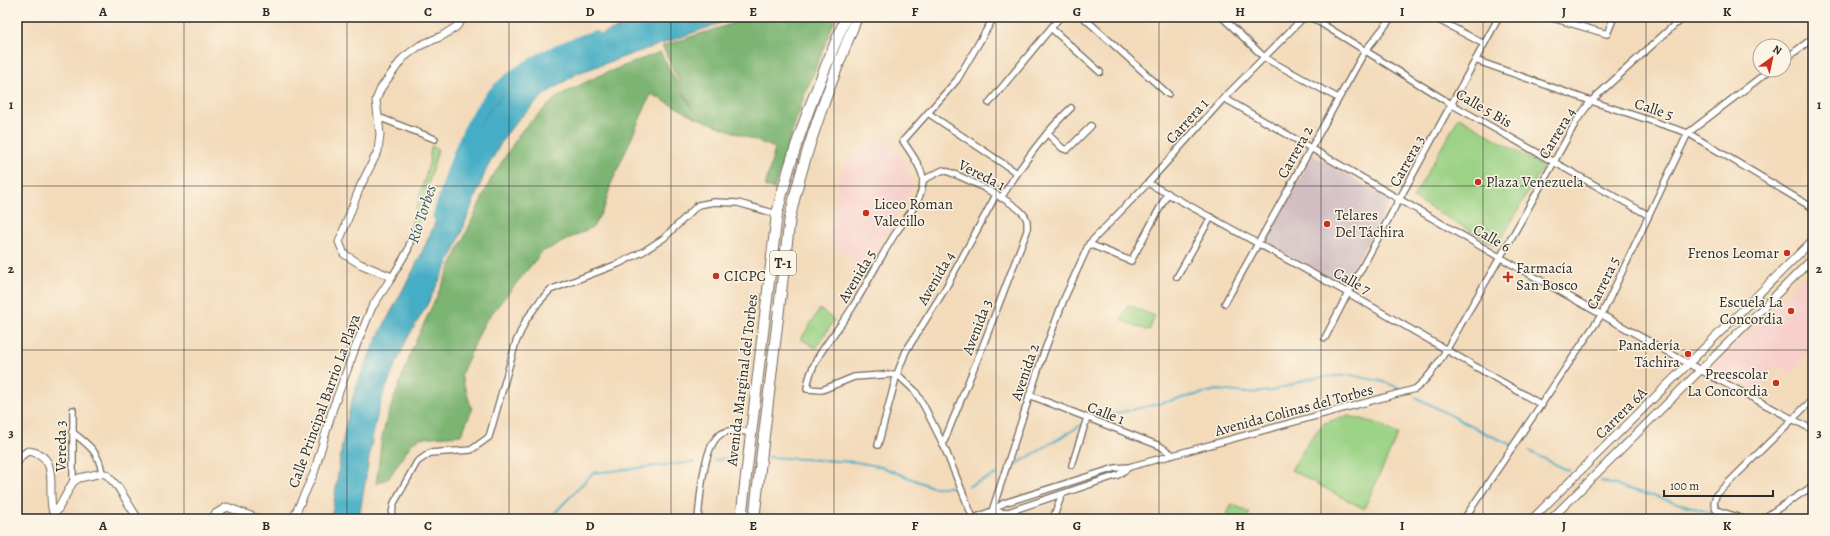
<svg xmlns="http://www.w3.org/2000/svg" width="1830" height="536" font-family="Alegreya,serif">
	<style>
		.built { fill: #f7d0cc }
		.industrial { fill: #d2bec3 }
		.green { fill: #9bd285; stroke: #637e58 }
		.forest { fill: #7cb472; stroke: #54704e }
		.water { fill: #45adc5; stroke: #386c78 }
		.lines { fill: none; stroke-linecap: round; stroke-linejoin: round }
		.stream { stroke: #45adc5; stroke-width: 2 }
		.river { stroke: #45adc5; stroke-width: 13 }
		.minor-casing { stroke: #71685d; stroke-width: 8 }
		.tertiary-casing { stroke: #71685d; stroke-width: 9 }
		.trunk-casing { stroke: #71685d; stroke-width: 12 }
		.minor { stroke: #fff; stroke-width: 5.5 }
		.tertiary { stroke: #fff; stroke-width: 7 }
		.trunk { stroke: #fff; stroke-width: 10 }
		.grid { fill: none; stroke: #2b2b2b; stroke-width: 1; stroke-opacity: 0.55 }
		.poi-dot { fill: #c8321e; stroke: #fcf5e5; stroke-width: 1.5 }
		.labels { text-anchor: middle; dominant-baseline: central; stroke-width: 3; stroke-linejoin: round; paint-order: stroke }
		.shield { fill: #fcf5e5; stroke: #6a6863; stroke-width: 1 }
		.shield-label { font-size: 14px; font-weight: bold; fill: #2b2b2b }
		.street-label { font-size: 15px; fill: #2b2b2b; stroke: #fcf5e5 }
		.poi-label { font-size: 15px; fill: #2b2b2b; stroke: #fcf5e5; text-anchor: start }
		.water-label { font-size: 16px; font-style: italic; fill: #345861; stroke: #fcf5e5 }
		.neatline { fill: none; stroke: #2b2b2b; stroke-width: 1.5 }
		.grid-label { font-size: 13px; text-anchor: middle; font-weight: bold; fill: #2b2b2b }
	</style>
	<rect width="100%" height="100%" fill="#fcf5e5"/>
	<filter id="ink" filterUnits="userSpaceOnUse"><feTurbulence type="fractalNoise" baseFrequency=".025" numOctaves="2"/><feDisplacementMap in="SourceGraphic" scale="8" xChannelSelector="R" yChannelSelector="G"/><feConvolveMatrix kernelMatrix="1 2 1 2 8 2 1 2 1" color-interpolation-filters="sRGB"/></filter>
	<filter id="wash" filterUnits="userSpaceOnUse"><feTurbulence type="fractalNoise" baseFrequency=".012" numOctaves="4" result="noise"/><feDisplacementMap in="SourceGraphic" scale="16" xChannelSelector="R" yChannelSelector="G"/><feGaussianBlur stdDeviation="0.9" result="paint"/><feColorMatrix in="noise" values="0 0 0 0 0 0 0 0 0 0 0 0 0 0 0 0 0 1.4 0 .05"/><feComposite in="paint" operator="in"/></filter>
	<g filter="url(#wash)">
		<rect width="100%" height="100%" fill="#f3daba"/>
		<!-- built -->
		<g class="built">
			<polygon points="884,136 905,161 914,185 865,271 829,241 842,165"/>
			<polygon points="1808,273 1813,278 1813,344 1792,374 1775,365 1759,393 1714,367"/>
		</g>
		<!-- industrial -->
		<polygon class="industrial" points="1313,155 1391,200 1343,285 1264,243"/>
		<!-- green -->
		<g class="green">
			<polygon points="1459,117 1543,167 1497,246 1413,198"/>
			<polygon points="431,146 438,149 415,232 410,229 429,164"/>
			<polygon points="1128,305 1155,316 1149,331 1121,320"/>
			<polygon points="820,309 834,320 816,348 801,339"/>
			<polygon points="1348,416 1377,423 1398,434 1364,509 1291,470 1311,438 1324,423"/>
			<polygon points="1232,504 1250,513 1246,519 1224,519"/>
		</g>
		<!-- forest -->
		<polygon class="forest" points="753,17 836,17 802,102 774,189 765,187 775,148 697,118 651,94 611,184 604,208 593,227 542,252 484,323 461,375 472,410 461,435 420,438 411,444 389,478 376,484 382,437 387,418 413,347 491,179 522,130 558,96 598,76 660,52 693,110 662,46"/>
		<!-- water -->
		<path class="water" d="M652 17H738L578 73 545 94 517 121 505 136 486 170 454 251 427 305 407 339 394 368 382 398 374 428 359 519H331C339 475 341 430 356 388 374 335 406 290 428 239 453 184 465 130 510 87 550 48 601 34 652 17Z"/>
		<g class="lines">
			<!-- stream -->
			<g class="stream">
				<polyline points="1415,397 1489,435 1517,447"/>
				<polyline points="1096,418 1217,390 1247,393 1272,391 1308,379 1335,376 1351,375 1384,382 1399,388"/>
				<polyline points="1529,451 1569,471"/>
				<polyline points="767,457 856,462 882,467 932,487 952,487"/>
				<polyline points="714,460 736,458"/>
				<polyline points="1015,465 1083,424"/>
				<polyline points="1601,481 1705,511 1726,519"/>
				<polyline points="969,486 997,474"/>
				<polyline points="549,519 593,473 694,462"/>
			</g>
			<!-- river -->
			<path class="river" d="M439 216C450 181 460 143 480 112 503 75 554 49 595 37"/>
		</g>
	</g>
	<g filter="url(#ink)">
		<g class="lines">
			<!-- minor casing -->
			<g class="minor-casing">
				<g id="minor">
					<polyline points="1083,17 1168,94"/>
					<polyline points="1222,17 1265,58 1338,98"/>
					<polyline points="1311,17 1451,104 1648,215"/>
					<polyline points="1433,17 1484,44"/>
					<polyline points="1549,17 1607,34 1614,17"/>
					<polyline points="1671,17 1678,23"/>
					<polyline points="1052,29 1100,72"/>
					<polyline points="1475,60 1591,101 1688,133 1813,208"/>
					<polyline points="1784,60 1813,38"/>
					<polyline points="1224,98 1501,258 1689,364 1813,430"/>
					<polyline points="989,103 1060,17"/>
					<polyline points="928,113 1017,173"/>
					<polyline points="378,117 435,139"/>
					<polyline points="1047,133 1062,148 1067,150 1091,126"/>
					<path d="M923 180 943 170C959 175 1020 203 1026 218 1028 222 1027 226 1027 231L982 348 943 444"/>
					<polyline points="1148,183 1348,293 1542,405"/>
					<path d="M1001 198C1021 166 1043 134 1071 108"/>
					<polyline points="1089,244 1131,261 1168,193"/>
					<polyline points="1807,264 1813,271"/>
					<polyline points="392,277 408,250 411,238"/>
					<polyline points="1177,277 1211,217"/>
					<polyline points="1225,303 1365,51 1392,17"/>
					<polyline points="1325,338 1348,293 1499,17"/>
					<polyline points="1029,395 1160,446 1173,455"/>
					<polyline points="73,410 73,482"/>
					<path d="M72 432C88 444 99 452 102 473"/>
					<polyline points="878,445 897,374 906,351 945,289 996,195"/>
					<polyline points="1072,465 1087,418"/>
					<polyline points="992,511 1043,355 1064,299 1089,244 1148,183 1224,98 1304,17"/>
					<polyline points="992,511 1005,513 1118,475 1128,468"/>
					<polyline points="1054,516 1062,494"/>
					<path d="M973 518 943 444 924 406 915 391 897 374 854 377 822 390 807 389C810 358 837 333 852 308 867 284 880 258 895 234 906 218 922 201 923 181 924 170 909 150 903 141L957 80 994 17"/>
					<polyline points="50,519 53,512"/>
					<polyline points="391,519 394,503 417,462 430,453 471,450 489,437 516,342 526,320 539,302 550,290 618,264 644,251 664,238 698,205 714,202 738,203 777,214"/>
					<path d="M698 519C700 500 703 444 721 434 731 428 741 431 751 433"/>
					<path d="M972 519 992 511 1004 503 1115 468 1129 467 1415 389C1434 376 1453 338 1465 317 1504 252 1541 186 1577 120L1591 101 1683 17"/>
					<polyline points="1464,519 1602,314 1688,133 1770,70"/>
					<polyline points="1744,519 1716,510 1714,503 1716,495 1813,399"/>
					<polyline points="1762,519 1813,486"/>
				</g>
			</g>
			<!-- tertiary casing -->
			<g class="tertiary-casing">
				<g id="tertiary">
					<path d="M17 463 21 456 28 451C62 455 46 490 53 512L57 511 73 482 79 478 102 473 107 475 118 487 138 519"/>
					<polyline points="212,519 215,514 227,507 259,519"/>
					<polyline points="293,519 314,473 333,408 356,346 372,307 392,277 360,264 344,254 339,242 360,187 378,151 380,134 376,100 381,88 403,58 419,46 442,36 456,27 464,17"/>
					<polyline points="1532,519 1813,240"/>
					<polyline points="1551,519 1813,258"/>
				</g>
			</g>
			<!-- trunk casing -->
			<g class="trunk-casing">
				<g id="trunk">
					<path d="M741 519 777 214C793 143 819 83 846 17"/>
					<path d="M754 519 790 217C805 148 831 82 857 17"/>
				</g>
			</g>
			<!-- minor -->
			<use href="#minor" class="minor"/>
			<!-- tertiary -->
			<use href="#tertiary" class="tertiary"/>
			<!-- trunk -->
			<use href="#trunk" class="trunk"/>
		</g>
	</g>
	<!-- grid -->
	<path class="grid" d="M184 17V519M347 17V519M509 17V519M671 17V519M834 17V519M996 17V519M1159 17V519M1321 17V519M1483 17V519M1646 17V519M17 186H1813M17 350H1813"/>
	<!-- markers -->
	<g class="poi-dot">
		<circle cx="1478" cy="182" r="4"/>
		<circle cx="866" cy="213" r="4"/>
		<circle cx="1327" cy="224" r="4"/>
		<circle cx="1787" cy="253" r="4"/>
		<circle cx="716" cy="276" r="4"/>
		<path d="M1506 271h4v4h4v4h-4v4h-4v-4h-4v-4h4z"/>
		<circle cx="1791" cy="311" r="4"/>
		<circle cx="1688" cy="354" r="4"/>
		<circle cx="1776" cy="383" r="4"/>
	</g>
	<g class="labels">
		<!-- shield labels -->
		<rect class="shield" x="770" y="251" width="26" height="24" rx="3"/>
		<g class="shield-label">
			<text x="783" y="263">T-1</text>
		</g>
		<!-- street labels -->
		<g class="street-label">
			<text transform="translate(1484 108) rotate(30)">Calle 5 Bis</text>
			<text transform="translate(1654 109) rotate(18)">Calle 5</text>
			<text transform="translate(1187 121) rotate(-48)">Carrera 1</text>
			<text transform="translate(1557 133) rotate(-59)">Carrera 4</text>
			<text transform="translate(1295 152) rotate(-61)">Carrera 2</text>
			<text transform="translate(1407 161) rotate(-61)">Carrera 3</text>
			<text transform="translate(982 175) rotate(27)">Vereda 1</text>
			<text transform="translate(1492 238) rotate(30)">Calle 6</text>
			<text transform="translate(857 276) rotate(-59)">Avenida 5</text>
			<text transform="translate(936 278) rotate(-60)">Avenida 4</text>
			<text transform="translate(1352 281) rotate(29)">Calle 7</text>
			<text transform="translate(1603 283) rotate(-64)">Carrera 5</text>
			<text transform="translate(977 327) rotate(-69)">Avenida 3</text>
			<text transform="translate(1025 372) rotate(-71)">Avenida 2</text>
			<text transform="translate(742 380) rotate(-83)">Avenida Marginal del Torbes</text>
			<text transform="translate(324 401) rotate(-70)">Calle Principal Barrio La Playa</text>
			<text transform="translate(1294 410) rotate(-15)">Avenida Colinas del Torbes</text>
			<text transform="translate(1106 413) rotate(21)">Calle 1</text>
			<text transform="translate(1621 413) rotate(-45)">Carrera 6A</text>
			<text transform="translate(61 446) rotate(-90)">Vereda 3</text>
		</g>
		<!-- poi labels -->
		<g class="poi-label">
			<text x="1486" y="182">Plaza Venezuela</text>
			<text x="874" y="204">Liceo Roman<tspan x="874" dy="17">Valecillo</tspan></text>
			<text x="1335" y="215">Telares<tspan x="1335" dy="17">Del Táchira</tspan></text>
			<text x="1779" y="253" text-anchor="end">Frenos Leomar</text>
			<text x="1516" y="268">Farmacía<tspan x="1516" dy="17">San Bosco</tspan></text>
			<text x="724" y="276">CICPC</text>
			<text x="1783" y="302" text-anchor="end">Escuela La<tspan x="1783" dy="17">Concordia</tspan></text>
			<text x="1680" y="345" text-anchor="end">Panadería<tspan x="1680" dy="17">Táchira</tspan></text>
			<text x="1768" y="374" text-anchor="end">Preescolar<tspan x="1768" dy="17">La Concordia</tspan></text>
		</g>
		<!-- water labels -->
		<g class="water-label">
			<text transform="translate(422 214) rotate(-72)">Río Torbes</text>
		</g>
	</g>
	<!-- margin -->
	<rect width="1830" height="536" fill="none" stroke="#fcf5e5" stroke-width="44"/>
	<!-- north arrow -->
	<g transform="translate(1772 58) rotate(33)"><circle r="19" fill="#fcf5e5" stroke="#a8a49b"/>
	<path d="M0-3L7 15L0 10L-7 15Z" fill="#c8321e"/>
	<text y="-6" font-size="11" font-weight="bold" text-anchor="middle" fill="#2b2b2b">N</text>
	</g>
	<!-- scale -->
	<path d="M1664 490v6h109v-6" fill="none" stroke="#2b2b2b" stroke-width="2"/>
	<text x="1670" y="490" font-size="12" fill="#2b2b2b" stroke="#fcf5e5" stroke-width="3" paint-order="stroke">100 m</text>
	<rect x="22" y="22" width="1786" height="492" class="neatline"/>
	<g class="grid-label">
		<text x="103" y="16">A</text>
		<text x="266" y="16">B</text>
		<text x="428" y="16">C</text>
		<text x="590" y="16">D</text>
		<text x="753" y="16">E</text>
		<text x="915" y="16">F</text>
		<text x="1077" y="16">G</text>
		<text x="1240" y="16">H</text>
		<text x="1402" y="16">I</text>
		<text x="1564" y="16">J</text>
		<text x="1727" y="16">K</text>
		<text x="11" y="109">1</text>
		<text x="1819" y="109">1</text>
		<text x="11" y="273">2</text>
		<text x="1819" y="273">2</text>
		<text x="11" y="437">3</text>
		<text x="1819" y="437">3</text>
		<text x="103" y="530">A</text>
		<text x="266" y="530">B</text>
		<text x="428" y="530">C</text>
		<text x="590" y="530">D</text>
		<text x="753" y="530">E</text>
		<text x="915" y="530">F</text>
		<text x="1077" y="530">G</text>
		<text x="1240" y="530">H</text>
		<text x="1402" y="530">I</text>
		<text x="1564" y="530">J</text>
		<text x="1727" y="530">K</text>
	</g>
</svg>
